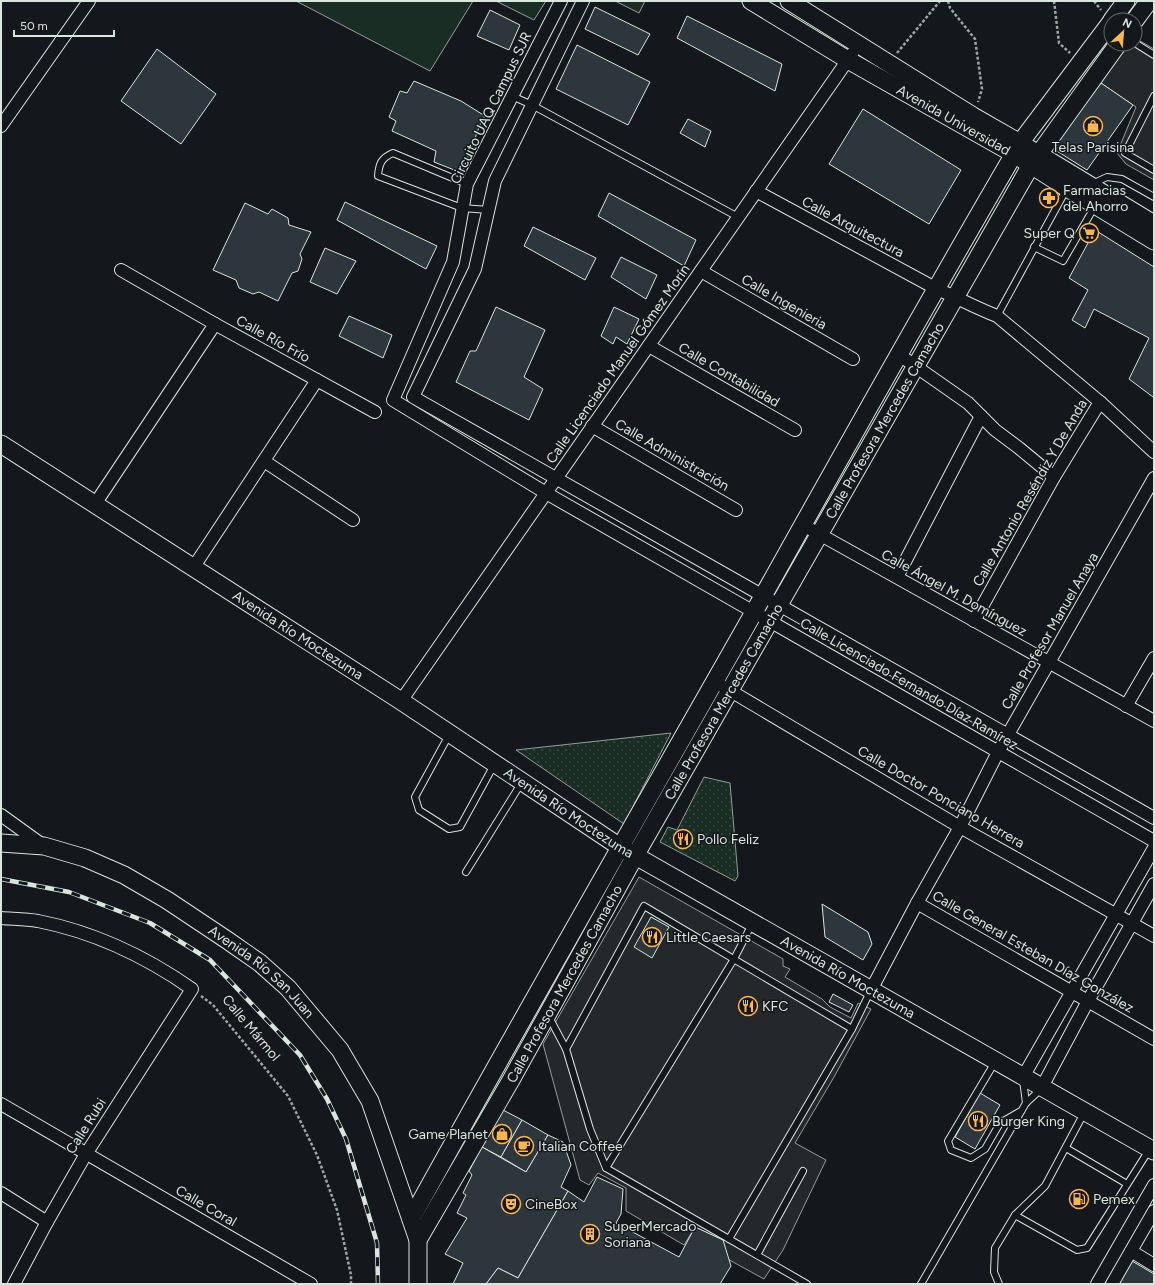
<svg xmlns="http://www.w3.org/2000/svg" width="1155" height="1285" font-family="Figtree,sans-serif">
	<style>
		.green { fill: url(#green-dots); stroke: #939e99 }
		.pitch { fill: #1a2d24; stroke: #939e99 }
		.parking { fill: #24282b; stroke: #939e99 }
		.building { fill: #2c363c; stroke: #d8e6dc }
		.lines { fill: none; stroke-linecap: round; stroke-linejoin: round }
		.lane-casing { stroke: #d8e6dc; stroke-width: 8 }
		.street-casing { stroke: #d8e6dc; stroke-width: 14 }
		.secondary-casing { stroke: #d8e6dc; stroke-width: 19 }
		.path { stroke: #9da8a2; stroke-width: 2.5; stroke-dasharray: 3 2; stroke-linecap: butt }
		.lane { stroke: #14181c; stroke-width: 6 }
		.street { stroke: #14181c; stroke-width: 12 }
		.secondary { stroke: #14181c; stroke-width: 17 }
		.rail-casing { stroke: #d8e6dc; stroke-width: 4.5 }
		.rail { stroke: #14181c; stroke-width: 3; stroke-dasharray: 9; stroke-linecap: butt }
		.labels { text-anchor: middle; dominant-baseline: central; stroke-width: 3; stroke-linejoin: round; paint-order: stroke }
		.street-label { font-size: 14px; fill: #d8e6dc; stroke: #14181c }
		.poi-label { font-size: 14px; fill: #d8e6dc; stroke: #14181c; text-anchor: start }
	</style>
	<defs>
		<pattern id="green-dots" width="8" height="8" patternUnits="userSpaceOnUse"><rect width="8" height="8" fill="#1a2d24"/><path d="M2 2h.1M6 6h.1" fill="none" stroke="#3b4b43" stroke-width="1.8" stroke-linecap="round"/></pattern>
	</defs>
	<rect width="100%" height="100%" fill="#14181c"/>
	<!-- green -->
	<g class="green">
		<polygon points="671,733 624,824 516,750"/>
		<polygon points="704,777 730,783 738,876 735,881 660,842 668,827 677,830"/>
	</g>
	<!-- pitch -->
	<g class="pitch">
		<polygon points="296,1 473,1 430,71"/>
		<polygon points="496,1 546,1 534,20"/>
		<polygon points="615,1 645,1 639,13"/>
	</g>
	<!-- parking -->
	<g class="parking">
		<polygon points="1135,38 1154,49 1154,180 1126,164 1117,153 1136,107 1101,83 1128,44 1135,44"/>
		<polygon points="639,877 783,959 783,966 790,969 785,977 822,999 830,1007 851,1018 858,1003 871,1009 834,1077 795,1143 826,1160 783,1250 764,1279 724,1257 723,1240 695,1227 684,1245 626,1211 626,1188 598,1173 589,1185 580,1180 543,1044"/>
	</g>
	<!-- building -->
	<g class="building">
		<polygon points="595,7 650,34 638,55 585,29"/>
		<polygon points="490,10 520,25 509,50 477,36"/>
		<polygon points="687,16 782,64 775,91 677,38"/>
		<polygon points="577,45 650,82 628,125 556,89"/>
		<polygon points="157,49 216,94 181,144 121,101"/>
		<polygon points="414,81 461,101 485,116 481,122 462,173 434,162 436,151 392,131 396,121 389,117 400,91 407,93"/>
		<polygon points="1101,83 1133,105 1087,170 1052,148"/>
		<polygon points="863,109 961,170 929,224 829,164"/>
		<polygon points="688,119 711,131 705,147 680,133"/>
		<polygon points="609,193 696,240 684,266 598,216"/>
		<polygon points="345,202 437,246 426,269 337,220"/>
		<polygon points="245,203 268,214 272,209 288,218 289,225 311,232 300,254 302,259 298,271 292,273 278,301 259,292 253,294 239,288 236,280 213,270"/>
		<polygon points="533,227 596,258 585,280 524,246"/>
		<polygon points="1095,230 1154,267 1154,395 1153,397 1129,379 1149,338 1094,309 1085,328 1072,320 1088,290 1069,278"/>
		<polygon points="325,248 356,261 337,294 310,282"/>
		<polygon points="621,257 657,275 646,299 611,277"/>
		<polygon points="496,307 545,330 524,377 543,389 529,420 456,382 470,351 476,351"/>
		<polygon points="614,307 639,319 627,344 616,337 613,344 601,336"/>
		<polygon points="349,316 392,335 383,358 339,336"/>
		<polygon points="822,904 868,932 872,944 863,960 825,937"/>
		<polygon points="651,917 669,927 652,958 634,947"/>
		<polygon points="833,994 853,1005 849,1012 829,1002"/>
		<polygon points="980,1093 1000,1105 975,1149 955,1137"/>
		<polygon points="503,1110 522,1120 501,1157 482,1147"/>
		<polygon points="522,1120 548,1135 526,1172 501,1157"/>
		<polygon points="548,1135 563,1142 571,1165 561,1187 568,1191 518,1278 498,1268 486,1284 453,1284 463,1263 445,1254 467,1218 457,1213 466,1195 463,1193 472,1175 469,1171 482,1147 526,1172"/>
		<polygon points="597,1177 623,1189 621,1214 616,1223 679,1257 695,1227 723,1240 731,1266 720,1284 486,1284 498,1268 518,1278 568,1191 584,1202"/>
		<polygon points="1132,1261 1154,1274 1154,1284 1119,1284"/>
	</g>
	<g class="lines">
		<!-- lane casing -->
		<g class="lane-casing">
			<g id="lane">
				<polyline points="1135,43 1154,55"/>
				<polyline points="512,96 532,105 738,217"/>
				<polyline points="1154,96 1125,153 1154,170"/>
				<path d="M467 184 393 153C381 158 379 164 378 176L462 208 489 210"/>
				<polyline points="1092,184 1107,177 1122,179 1154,197"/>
				<polyline points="1034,247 1063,261 1095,206"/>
				<polyline points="997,316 1066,190"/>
				<polyline points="449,735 415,797 419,810 449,829 460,827 494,765"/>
				<polyline points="466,872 522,782"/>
				<polyline points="549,1017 566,1049 590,1129 606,1168 729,1239"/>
				<polyline points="566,1049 644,906 852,1029"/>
				<polyline points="995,1062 948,1141 951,1150 971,1158 985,1149 1000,1123 1019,1112"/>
				<polyline points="1023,1080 1026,1103"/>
				<polyline points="1066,1148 1127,1184"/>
				<polyline points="606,1168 734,959 752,924"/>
				<polyline points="1015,1215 1077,1250 1087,1248 1149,1150"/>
				<polyline points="757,1255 803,1171"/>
				<polyline points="807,1284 729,1239 852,1029 871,990"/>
				<polyline points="921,1284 1026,1103 1041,1089"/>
				<polyline points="999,1284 994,1272 995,1248 1015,1215 1045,1186 1084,1113"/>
			</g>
		</g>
		<!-- street casing -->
		<g class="street-casing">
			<g id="street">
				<polyline points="561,1 467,184 453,262 393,400 546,493 1154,841"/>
				<polyline points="583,1 495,181 475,269 413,397 1154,818"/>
				<polyline points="1,126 89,1"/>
				<path d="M756 191 935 288C956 297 976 308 997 316L1100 402 1154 452"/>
				<polyline points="121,270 215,324 375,412"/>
				<polyline points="701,271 853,359"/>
				<polyline points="649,346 795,430"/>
				<polyline points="898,354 968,403 995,430 1019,448 1054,477"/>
				<polyline points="592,426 736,510"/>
				<polyline points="264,461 353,520"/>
				<polyline points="95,504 215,324"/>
				<polyline points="803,525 1154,721"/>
				<polyline points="193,568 317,380"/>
				<polyline points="897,577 981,416"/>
				<polyline points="974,621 1054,477 1100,402"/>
				<polyline points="724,687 960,827 1154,936"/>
				<polyline points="401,701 852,54"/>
				<polyline points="1126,706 1154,658"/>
				<polyline points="1,815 44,846"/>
				<polyline points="917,903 1154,1039"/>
				<path d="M1 918C13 919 26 919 38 921 94 932 145 956 192 989L86 1154 47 1222 14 1284"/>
				<polyline points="871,990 917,903 960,827 998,752 1154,478"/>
				<polyline points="1023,1077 1154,848"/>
				<polyline points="1042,1087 1088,1001 1154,884"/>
				<polyline points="1,1104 311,1284"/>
				<polyline points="1,1193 47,1222"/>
				<polyline points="1131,1251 1154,1265"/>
				<polyline points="1097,1284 1154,1185"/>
				<polyline points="1112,1284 1154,1211"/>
			</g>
		</g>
		<!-- secondary casing -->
		<g class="secondary-casing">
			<g id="secondary">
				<path id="s1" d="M751 1 848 60 1014 154 1067 188 1154 241"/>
				<polyline points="789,1 973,116 1020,143 1154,224"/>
				<polyline points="1112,20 1126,1"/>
				<polyline points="1135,20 1149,1"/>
				<path id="s2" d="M1 444 401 701 620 847 1154 1151"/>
				<path id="s3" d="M1 843 44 846 85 858 124 875 167 900 227 940 260 963 288 988 340 1050 370 1101 418 1240V1284"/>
				<path d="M411 1219C523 1016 639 815 753 614 839 460 925 306 1014 154L1020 143 1111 22"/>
				<path id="s4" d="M418 1240 511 1080 635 856 1031 165 1118 44"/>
			</g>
		</g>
		<!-- path -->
		<g class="path">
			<polyline points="948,1 950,8 975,39 982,89 978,102"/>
			<polyline points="1054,1 1059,43 1070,53"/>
			<polyline points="1094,1 1101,10"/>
			<polyline points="897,53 940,1"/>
			<polyline points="201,996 213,1005 288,1096 317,1155 337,1210 351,1275 351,1284"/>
		</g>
		<!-- lane -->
		<use href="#lane" class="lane"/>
		<!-- street -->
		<use href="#street" class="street"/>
		<!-- secondary -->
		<use href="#secondary" class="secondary"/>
		<!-- rail casing -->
		<g class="rail-casing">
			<polyline id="rail" points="1,879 69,892 150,923 210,960 300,1055 327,1099 346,1139 377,1243 378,1284"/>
		</g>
		<!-- rail -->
		<use href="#rail" class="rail"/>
	</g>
	<!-- icons -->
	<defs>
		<g id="shop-ring" transform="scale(1)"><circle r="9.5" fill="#14181c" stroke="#ffb74d" stroke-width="1.5"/><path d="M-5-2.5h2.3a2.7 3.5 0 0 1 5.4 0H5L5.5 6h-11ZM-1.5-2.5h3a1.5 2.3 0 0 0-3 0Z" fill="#ffb74d"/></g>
		<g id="pharmacy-ring" transform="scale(1)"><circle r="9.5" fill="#14181c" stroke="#ffb74d" stroke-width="1.5"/><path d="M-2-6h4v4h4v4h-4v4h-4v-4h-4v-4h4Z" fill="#ffb74d"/></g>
		<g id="supermarket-ring" transform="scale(1)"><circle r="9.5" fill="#14181c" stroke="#ffb74d" stroke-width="1.5"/><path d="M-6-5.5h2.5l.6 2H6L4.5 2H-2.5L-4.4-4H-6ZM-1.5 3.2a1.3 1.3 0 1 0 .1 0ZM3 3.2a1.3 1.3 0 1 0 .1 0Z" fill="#ffb74d"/></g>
		<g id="restaurant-ring" transform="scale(1)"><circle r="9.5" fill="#14181c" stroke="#ffb74d" stroke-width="1.5"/><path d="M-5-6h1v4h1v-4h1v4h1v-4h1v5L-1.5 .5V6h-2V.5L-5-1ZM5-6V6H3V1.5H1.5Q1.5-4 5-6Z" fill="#ffb74d"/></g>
		<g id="cafe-ring" transform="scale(1)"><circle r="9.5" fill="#14181c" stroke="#ffb74d" stroke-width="1.5"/><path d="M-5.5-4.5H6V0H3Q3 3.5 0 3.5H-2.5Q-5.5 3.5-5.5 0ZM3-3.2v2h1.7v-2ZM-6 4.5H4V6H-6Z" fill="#ffb74d"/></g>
		<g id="fuel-ring" transform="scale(1)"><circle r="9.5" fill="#14181c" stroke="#ffb74d" stroke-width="1.5"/><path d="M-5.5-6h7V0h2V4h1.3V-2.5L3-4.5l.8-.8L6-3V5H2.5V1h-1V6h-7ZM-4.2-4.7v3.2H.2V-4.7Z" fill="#ffb74d"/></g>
		<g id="theatre-ring" transform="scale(1)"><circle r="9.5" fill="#14181c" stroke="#ffb74d" stroke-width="1.5"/><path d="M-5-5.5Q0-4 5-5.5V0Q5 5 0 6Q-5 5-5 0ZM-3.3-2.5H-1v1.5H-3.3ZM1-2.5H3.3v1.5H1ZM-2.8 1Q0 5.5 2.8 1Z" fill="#ffb74d"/></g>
		<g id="building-ring" transform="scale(1)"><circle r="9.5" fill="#14181c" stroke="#ffb74d" stroke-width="1.5"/><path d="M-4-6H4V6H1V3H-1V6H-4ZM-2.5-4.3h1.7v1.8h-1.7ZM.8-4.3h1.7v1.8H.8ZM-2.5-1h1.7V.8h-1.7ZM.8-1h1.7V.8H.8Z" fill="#ffb74d"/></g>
	</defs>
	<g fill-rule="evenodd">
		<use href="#shop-ring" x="1093" y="126"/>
		<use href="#pharmacy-ring" x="1049" y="198"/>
		<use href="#supermarket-ring" x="1089" y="233"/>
		<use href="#restaurant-ring" x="683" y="839"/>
		<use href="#restaurant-ring" x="652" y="937"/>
		<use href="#restaurant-ring" x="748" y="1006"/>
		<use href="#restaurant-ring" x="978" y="1121"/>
		<use href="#shop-ring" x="502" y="1134"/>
		<use href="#cafe-ring" x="524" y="1146"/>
		<use href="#fuel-ring" x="1079" y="1199"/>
		<use href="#theatre-ring" x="511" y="1204"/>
		<use href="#building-ring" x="590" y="1234"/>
	</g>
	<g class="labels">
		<!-- street labels -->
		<g class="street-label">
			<text transform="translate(491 108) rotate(-64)">Circuito UAQ Campus SJR</text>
			<text stroke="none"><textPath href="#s1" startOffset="235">Avenida Universidad</textPath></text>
			<text transform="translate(853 227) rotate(28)">Calle Arquitectura</text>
			<text transform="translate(784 302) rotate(30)">Calle Ingenieria</text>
			<text transform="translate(273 339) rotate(29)">Calle Río Frío</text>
			<text transform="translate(618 364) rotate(-55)">Calle Licenciado Manuel Gómez Morín</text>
			<text transform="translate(729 375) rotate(30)">Calle Contabilidad</text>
			<text stroke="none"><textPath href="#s4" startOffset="943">Calle Profesora Mercedes Camacho</textPath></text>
			<text transform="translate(672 455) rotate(30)">Calle Administración</text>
			<text transform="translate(1030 493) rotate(-60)">Calle Antonio Reséndiz Y De Anda</text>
			<text transform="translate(954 593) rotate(29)">Calle Ángel M. Domínguez</text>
			<text transform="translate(1050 631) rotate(-60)">Calle Profesor Manuel Anaya</text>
			<text stroke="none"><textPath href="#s2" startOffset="353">Avenida Río Moctezuma</textPath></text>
			<text transform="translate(909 684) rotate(30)">Calle Licenciado Fernando Díaz Ramírez</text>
			<text stroke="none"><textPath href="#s4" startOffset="619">Calle Profesora Mercedes Camacho</textPath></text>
			<text transform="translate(941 797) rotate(30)">Calle Doctor Ponciano Herrera</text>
			<text stroke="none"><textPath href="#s2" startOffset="677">Avenida Río Moctezuma</textPath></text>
			<text transform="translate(1033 952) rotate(30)">Calle General Esteban Díaz González</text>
			<text stroke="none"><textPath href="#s3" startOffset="297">Avenida Río San Juan</textPath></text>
			<text stroke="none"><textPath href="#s2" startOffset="1001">Avenida Río Moctezuma</textPath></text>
			<text stroke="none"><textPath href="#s4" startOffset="295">Calle Profesora Mercedes Camacho</textPath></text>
			<text transform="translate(251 1028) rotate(50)">Calle Mármol</text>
			<text transform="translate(86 1126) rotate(-58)">Calle Rubi</text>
			<text transform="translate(206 1206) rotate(30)">Calle Coral</text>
		</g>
		<!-- poi labels -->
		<g class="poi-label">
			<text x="1093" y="147" text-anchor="middle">Telas Parisina</text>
			<text x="1063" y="190">Farmacias<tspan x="1063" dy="16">del Ahorro</tspan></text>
			<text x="1075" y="233" text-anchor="end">Super Q</text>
			<text x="697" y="839">Pollo Feliz</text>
			<text x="666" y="937">Little Caesars</text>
			<text x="762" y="1006">KFC</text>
			<text x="992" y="1121">Burger King</text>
			<text x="488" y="1134" text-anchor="end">Game Planet</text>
			<text x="538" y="1146">Italian Coffee</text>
			<text x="1093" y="1199">Pemex</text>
			<text x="525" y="1204">CineBox</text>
			<text x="604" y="1226">SuperMercado<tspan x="604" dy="16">Soriana</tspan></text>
		</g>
	</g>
	<!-- border -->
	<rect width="1155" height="1285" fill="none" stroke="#d8e6dc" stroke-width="4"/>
	<!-- north arrow -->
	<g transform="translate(1123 32) rotate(26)"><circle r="19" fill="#14181c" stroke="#626a69"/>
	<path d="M0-3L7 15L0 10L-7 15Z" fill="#ffb74d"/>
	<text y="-6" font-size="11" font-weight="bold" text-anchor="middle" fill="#d8e6dc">N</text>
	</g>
	<!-- scale -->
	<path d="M14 30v6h100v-6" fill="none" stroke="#d8e6dc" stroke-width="2"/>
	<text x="20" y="30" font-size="12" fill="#d8e6dc" stroke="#14181c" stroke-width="3" paint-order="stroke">50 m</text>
</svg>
